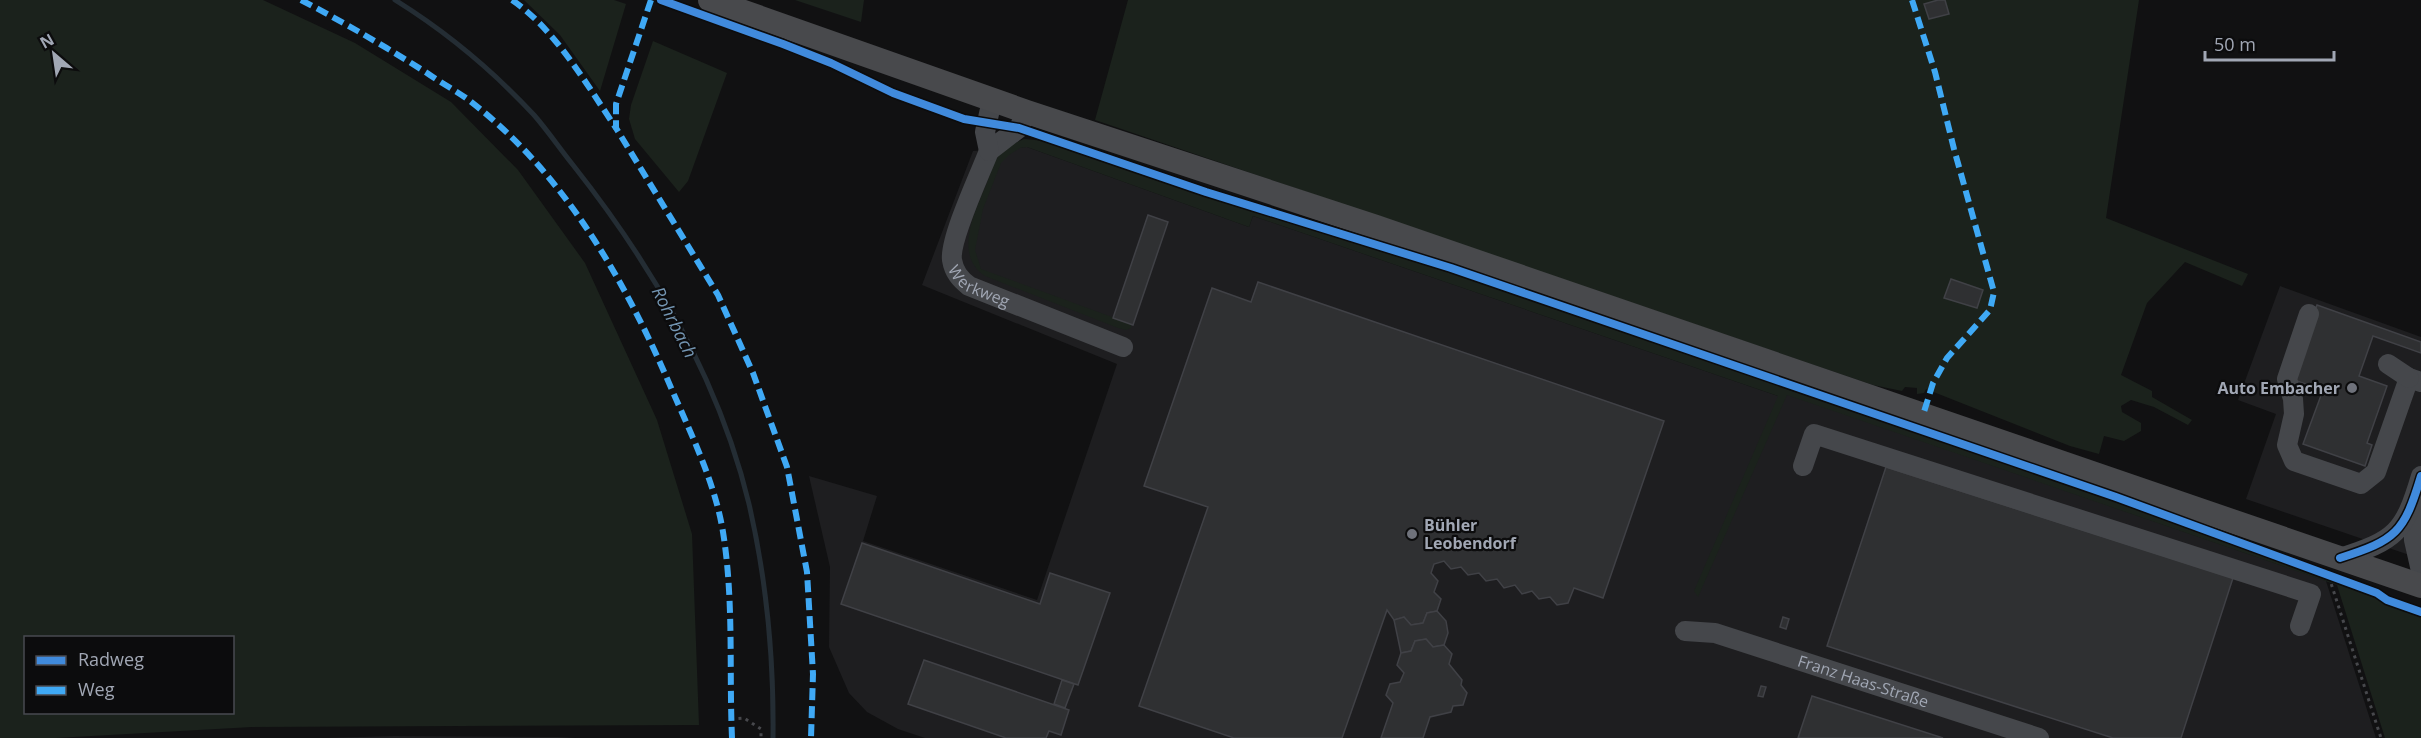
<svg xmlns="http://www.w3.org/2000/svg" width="2421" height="738" font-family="'Open Sans',sans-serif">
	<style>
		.built { fill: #1e1e20 }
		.green { fill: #1b221c; fill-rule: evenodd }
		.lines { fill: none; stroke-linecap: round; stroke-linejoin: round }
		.stream { stroke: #242d34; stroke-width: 5 }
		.building { fill: #2f3032; stroke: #404146; stroke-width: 1.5 }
		.path { stroke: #47484c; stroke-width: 3; stroke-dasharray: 3 4.5; stroke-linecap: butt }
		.minor { stroke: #45474b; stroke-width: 20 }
		.major { stroke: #48494c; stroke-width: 24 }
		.quiet { stroke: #3fa9f5; stroke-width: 6; stroke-dasharray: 12 6; stroke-linecap: butt }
		.cycleway-casing { stroke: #0c0c0d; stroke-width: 11 }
		.cycleway { stroke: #408adc; stroke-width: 8 }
		.poi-dot { fill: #6f727b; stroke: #0c0c0d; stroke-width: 2 }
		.labels { text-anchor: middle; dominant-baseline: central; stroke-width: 4.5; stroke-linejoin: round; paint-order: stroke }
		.street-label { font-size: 16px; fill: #a1a7b4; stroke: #0c0c0d }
		.poi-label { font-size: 16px; font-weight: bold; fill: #a1a7b4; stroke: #0c0c0d; text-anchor: end }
		.water-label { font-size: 18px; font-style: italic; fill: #7496b3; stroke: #0c0c0d }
	</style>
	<rect width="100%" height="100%" fill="#111112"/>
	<!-- built -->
	<g class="built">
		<polygon points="1027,147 1249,227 1253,216 1778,396 1787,394 2326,581 2376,738 925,738 898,729 867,712 849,693 829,647 830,567 809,476 877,496 863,541 1037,600 1117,364 922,285 973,151"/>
		<polygon points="2280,286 2421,337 2421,559 2246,499 2276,414 2238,400"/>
		<polygon points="394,736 558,737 576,738 324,738"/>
	</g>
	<!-- green -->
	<g class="green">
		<path d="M0 0H263L355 43 451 102 518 170 585 263 657 420 692 534 699 725 252 727 56 738H0ZM26 638H232V712H26Z"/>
		<polygon points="524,0 614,0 626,4 600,91 560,35"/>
		<polygon points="795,0 864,0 861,22"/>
		<polygon points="1128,0 2139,0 2106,218 2248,274 2242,286 2185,262 2147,303 2121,375 2152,391 2152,397 2192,420 2188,425 2154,407 2131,400 2121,406 2122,412 2141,423 2141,431 2124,441 2104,436 2099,454 2070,446 1931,391 1926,389 1924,393 1917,394 1917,388 1905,387 1902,391 1873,385 1095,120"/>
		<polygon points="653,41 727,73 688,181 679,192 635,139 629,119 631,105"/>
		<path d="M1024 139 1045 141 1240 205 1376 245 2062 481 2421 612V738H2385L2337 585 1787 395 1698 597 1694 591 1778 396 1253 216 1249 227 1027 147 1020 148 1009 155 1001 163 983 209 975 250 981 269 1131 324V328L1126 330 1118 328 985 276C953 255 975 211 987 183 991 172 995 158 1003 150 1009 145 1017 142 1024 139Z"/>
	</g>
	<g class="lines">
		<!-- stream -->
		<path class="stream" d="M395 0C445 31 494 72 534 115 548 131 560 149 573 165 652 265 719 379 749 504 767 582 774 659 773 738"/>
	</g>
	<!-- building -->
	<g class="building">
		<polygon points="1938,0 1945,0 1949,14 1929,19 1924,4"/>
		<polygon points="1148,215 1168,222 1133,325 1113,318"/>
		<polygon points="1951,279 1983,290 1977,308 1944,298"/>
		<polygon points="1258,282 1664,421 1603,598 1574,588 1568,603 1557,605 1550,597 1539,599 1532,591 1522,594 1515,585 1504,588 1497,579 1486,581 1479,573 1468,575 1461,567 1451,569 1444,561 1434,564 1431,573 1438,581 1434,592 1441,599 1437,611 1427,613 1423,623 1411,625 1404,617 1394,620 1387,610 1342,738 1234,738 1139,706 1208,507 1144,486 1212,288 1251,302"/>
		<polygon points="2317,305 2421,342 2421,353 2373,336 2359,376 2387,386 2367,443 2372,445 2365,466 2303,444 2323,390 2291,379"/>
		<polygon points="1886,467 2233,578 2181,738 2113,738 1827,646"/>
		<polygon points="862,543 1040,604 1050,573 1110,593 1078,685 841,604"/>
		<polygon points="1437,611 1446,621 1448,633 1444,645 1433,647 1426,639 1415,641 1411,651 1401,653 1394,620 1404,617 1411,625 1423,623 1427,613"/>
		<polygon points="1783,617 1789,619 1786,629 1780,627"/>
		<polygon points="1426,639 1433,647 1444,645 1452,654 1449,664 1462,680 1461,685 1467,693 1463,705 1453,706 1451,712 1430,717 1423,738 1381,738 1393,703 1386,695 1390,684 1400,682 1404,673 1397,665 1401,653 1411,651 1415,641"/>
		<polygon points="924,660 1069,710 1061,735 1049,731 1046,738 1006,738 908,704"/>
		<polygon points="1062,680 1074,684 1065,708 1054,704"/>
		<polygon points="1761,686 1766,687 1763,697 1758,696"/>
		<polygon points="1812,696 1943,738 1798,738"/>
	</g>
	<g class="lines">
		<!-- path -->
		<g class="path">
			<polyline points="2329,577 2381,738"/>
			<polyline points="731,719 744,718 761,729 761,738"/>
		</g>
		<!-- minor -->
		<g class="minor">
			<path id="s1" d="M989 151C980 174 949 240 952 260 954 272 960 279 969 286L1123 347"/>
			<polyline points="989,151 1019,128 1027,112"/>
			<polyline points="989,151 985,132 992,100"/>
			<polyline points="2309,314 2287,379 2293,399 2294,414 2287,445 2294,461 2361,484 2376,472 2409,378 2421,382"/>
			<polyline points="2388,364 2409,378"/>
			<polyline points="1803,466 1814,434 2311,594 2300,626"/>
			<polyline points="2413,505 2414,540 2421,571"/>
			<path d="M2340 558C2396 540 2404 533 2421 476"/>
			<path id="s2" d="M1685 631 1715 633 2039 738"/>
		</g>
		<!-- major -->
		<polyline class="major" points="710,0 1027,112 1376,227 2421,586"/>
		<!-- quiet -->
		<g class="quiet">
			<path d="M301 0C345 23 386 47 427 73 441 83 457 91 470 101 565 174 626 282 672 390 692 436 715 483 723 532 734 601 729 669 732 738"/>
			<path d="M512 0C555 29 587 85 616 128"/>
			<polyline points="651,0 616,104 616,128 718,295 753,373 787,467 807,572 813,674 811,738"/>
			<polyline points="1912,0 1935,72 1954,149 1994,292 1990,310 1947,358 1933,383 1923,415"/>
		</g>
		<!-- cycleway casing -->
		<g class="cycleway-casing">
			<g id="cycleway">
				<polyline points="661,0 783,44 831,63 893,93 964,119 1019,128 1206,192 1451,268 2116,497 2377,593 2387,600 2421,612"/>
				<path d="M2340 558C2396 540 2404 533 2421 476"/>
			</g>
		</g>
		<!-- cycleway -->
		<use href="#cycleway" class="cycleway"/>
	</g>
	<!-- markers -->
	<g class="poi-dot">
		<circle cx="2352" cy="388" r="6"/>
		<circle cx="1412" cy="534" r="6"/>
	</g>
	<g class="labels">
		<!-- street labels -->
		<g class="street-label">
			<text stroke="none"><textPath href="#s1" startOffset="156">Werkweg</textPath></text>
			<text stroke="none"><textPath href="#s2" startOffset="186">Franz Haas-Straße</textPath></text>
		</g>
		<!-- poi labels -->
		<g class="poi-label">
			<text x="2340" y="388">Auto Embacher</text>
			<text x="1424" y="525" text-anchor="start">Bühler<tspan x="1424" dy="18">Leobendorf</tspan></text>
		</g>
		<!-- water labels -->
		<g class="water-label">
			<text transform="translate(675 322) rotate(63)">Rohrbach</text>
		</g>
	</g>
	<!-- legend -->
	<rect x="24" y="636" width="210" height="78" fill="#0c0c0d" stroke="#484a50" stroke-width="1.5"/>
	<rect x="36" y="656" width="30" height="9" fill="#408adc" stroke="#484a50" stroke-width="1.5"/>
	<text x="78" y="666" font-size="18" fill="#a1a7b4">Radweg</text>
	<rect x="36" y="686" width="30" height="9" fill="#3fa9f5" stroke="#484a50" stroke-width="1.5"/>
	<text x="78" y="696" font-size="18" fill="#a1a7b4">Weg</text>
	<!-- north arrow -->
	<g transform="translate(54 54) rotate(331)" stroke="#0c0c0d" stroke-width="4.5" paint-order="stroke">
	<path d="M0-4.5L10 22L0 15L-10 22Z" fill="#a1a7b4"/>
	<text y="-9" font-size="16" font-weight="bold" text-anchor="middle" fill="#a1a7b4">N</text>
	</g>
	<!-- scale -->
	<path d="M2205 51v9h129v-9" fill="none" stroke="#a1a7b4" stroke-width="3"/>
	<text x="2214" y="51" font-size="18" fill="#a1a7b4" stroke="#0c0c0d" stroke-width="4.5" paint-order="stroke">50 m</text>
</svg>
